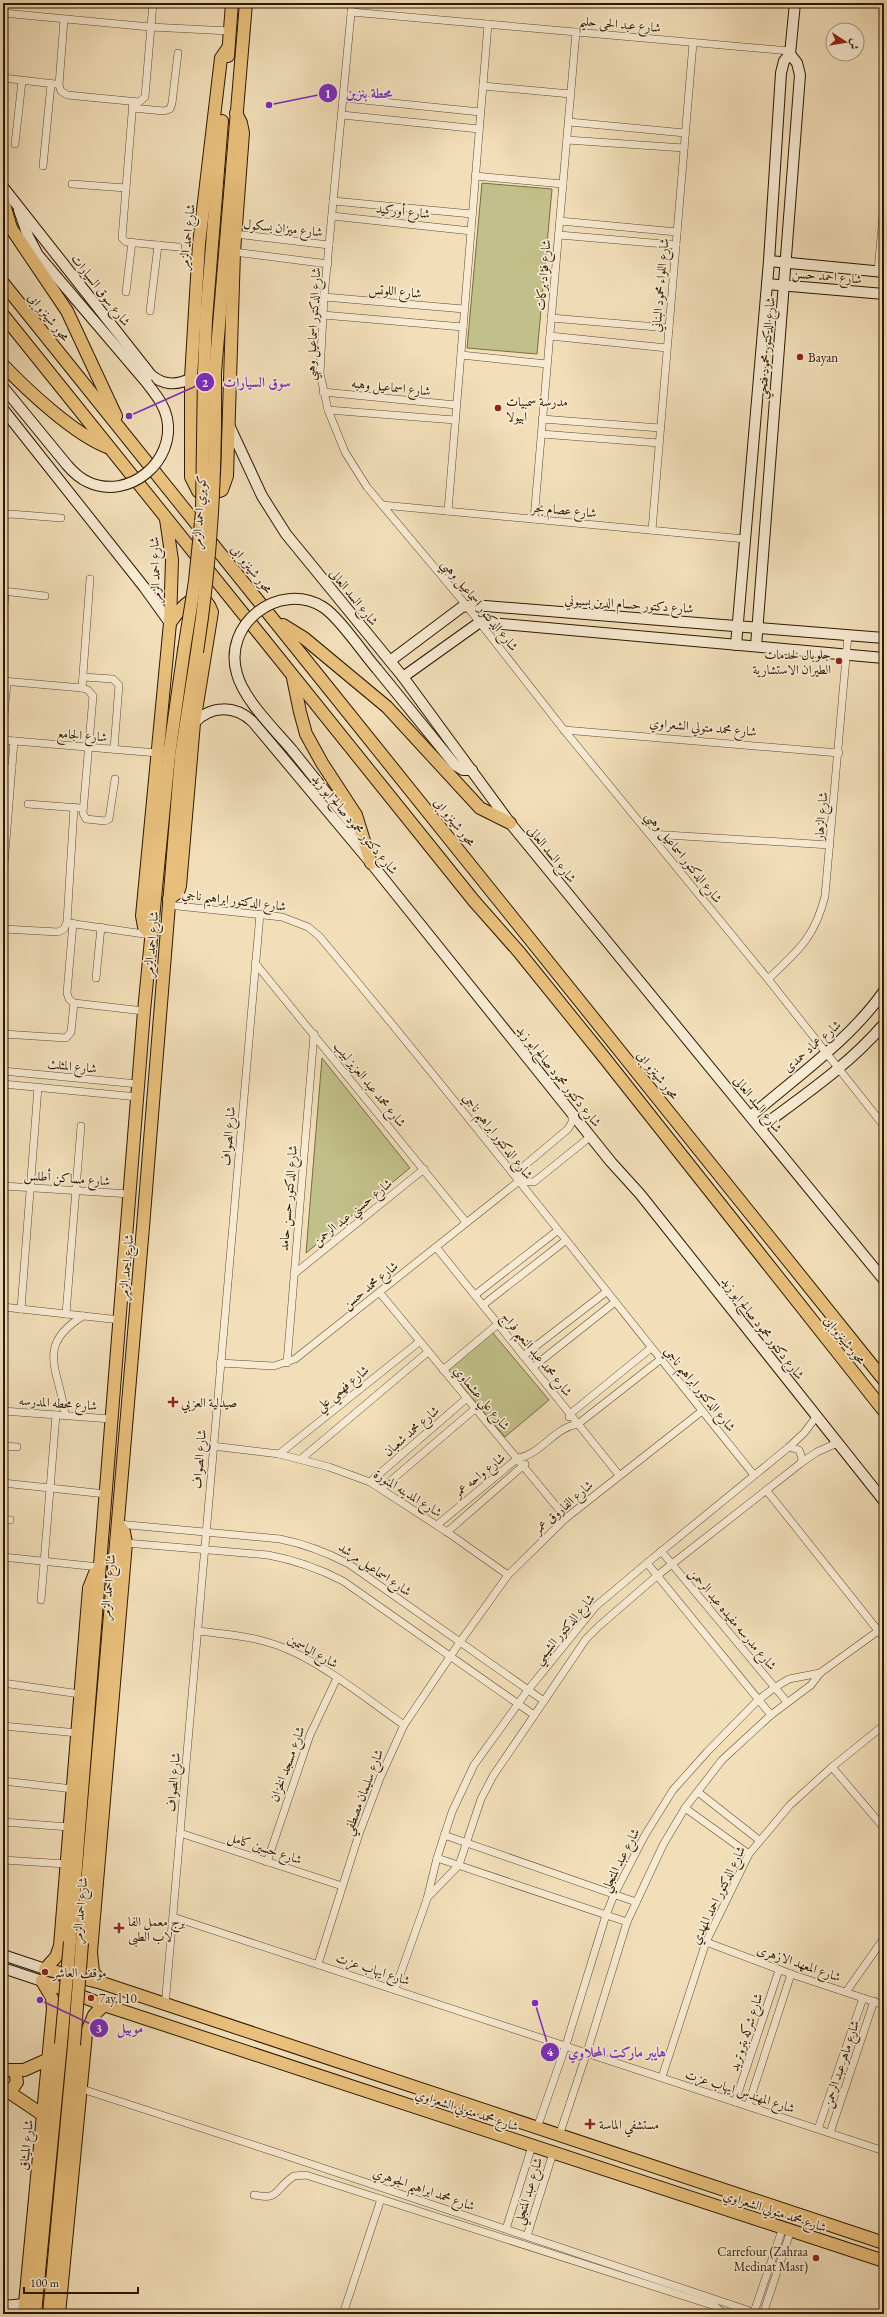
<svg xmlns="http://www.w3.org/2000/svg" width="887" height="2317" font-family="'EB Garamond',Amiri,serif">
	<style>
		.green { fill: #c2c08a; stroke: #786c45 }
		.lines { fill: none; stroke-linecap: round; stroke-linejoin: round }
		.street-casing { stroke: #5e492e; stroke-width: 8 }
		.secondary-casing { stroke: #2d1700; stroke-width: 12 }
		.primary-casing { stroke: #2d1700; stroke-width: 14 }
		.street { stroke: #f7ead2; stroke-width: 7 }
		.secondary { stroke: #f7ead2; stroke-width: 10 }
		.primary { stroke: #e9c07c; stroke-width: 12 }
		.secondary-bridge-casing { stroke: #2d1700; stroke-width: 12; stroke-linecap: butt }
		.primary-bridge-casing { stroke: #2d1700; stroke-width: 14; stroke-linecap: butt }
		.secondary-bridge { stroke: #f7ead2; stroke-width: 10 }
		.primary-bridge { stroke: #e9c07c; stroke-width: 12 }
		.poi-dot { fill: #8f2418; stroke: #f7ead2; stroke-width: 1.5 }
		.labels { text-anchor: middle; dominant-baseline: central; stroke-width: 3.5; stroke-linejoin: round; paint-order: stroke }
		.street-label { font-size: 13px; fill: #2d1700; stroke: #f7ead2 }
		.poi-label { font-size: 13px; fill: #2d1700; stroke: #f7ead2; text-anchor: start }
		.leader { fill: none; stroke: #7b2cbf; stroke-width: 1.5 }
		.callout-dot { fill: #7b2cbf; stroke: #f7ead2; stroke-width: 1.5 }
		.mark-label { font-size: 12px; text-anchor: middle; font-weight: bold; fill: #fff }
		.callout-label { font-size: 14px; text-anchor: middle; font-weight: bold; fill: #7b2cbf; stroke: #f7ead2; stroke-width: 3.5; stroke-linejoin: round; paint-order: stroke }
	</style>
	<rect width="100%" height="100%" fill="#f2dfb9"/>
	<filter id="stains"><feTurbulence type="fractalNoise" baseFrequency=".005" numOctaves="4"/><feColorMatrix values="0 0 0 0 .2 0 0 0 0 .09 0 0 0 0 .02 0 0 0 .5 -.17"/></filter>
	<radialGradient id="worn" r=".72"><stop offset=".6" stop-color="#630" stop-opacity="0"/><stop offset="1" stop-color="#630" stop-opacity=".3"/></radialGradient>
	<!-- green -->
	<g class="green">
		<polygon points="482,183 552,189 537,354 467,348"/>
		<polygon points="322,1058 410,1168 306,1253"/>
		<polygon points="492,1332 549,1400 505,1437 448,1370"/>
	</g>
	<g class="lines">
		<!-- street casing -->
		<g class="street-casing">
			<g id="street">
				<polyline points="352,3 324,297 320,373 328,410 345,452 367,487 466,605 564,730 768,979 884,1126"/>
				<polyline points="351,12 790,51"/>
				<polyline points="3,13 150,27 230,31"/>
				<polyline points="64,20 59,85 61,91 67,95 139,102 145,97 153,3"/>
				<polyline points="3,78 55,84"/>
				<polyline points="483,86 571,94"/>
				<polyline points="344,98 480,112"/>
				<polyline points="133,101 122,238 126,242 178,247"/>
				<polyline points="132,108 164,111 170,109 172,103 178,53"/>
				<polyline points="342,115 479,129"/>
				<polyline points="569,122 685,133"/>
				<polyline points="567,140 684,148"/>
				<polyline points="15,144 22,81"/>
				<polyline points="43,166 51,84"/>
				<polyline points="475,176 563,184"/>
				<polyline points="72,184 126,188"/>
				<polyline points="333,201 472,214"/>
				<polyline points="332,216 471,231"/>
				<polyline points="560,221 677,232"/>
				<polyline points="235,234 329,245"/>
				<polyline points="559,235 676,245"/>
				<polyline points="234,252 328,264"/>
				<polyline points="878,271 884,204"/>
				<polyline points="126,292 132,242"/>
				<polyline points="324,297 464,309"/>
				<polyline points="150,311 158,245"/>
				<polyline points="323,315 463,327"/>
				<polyline points="551,318 669,328"/>
				<polyline points="550,336 667,348"/>
				<polyline points="461,355 547,364"/>
				<polyline points="323,392 456,405"/>
				<polyline points="328,410 455,420"/>
				<polyline points="542,419 660,428"/>
				<polyline points="541,434 659,443"/>
				<polyline points="382,505 745,539"/>
				<polyline points="448,511 488,24"/>
				<polyline points="3,516 10,514 61,518"/>
				<polyline points="534,519 576,32"/>
				<polyline points="652,530 693,43"/>
				<polyline points="3,591 45,596"/>
				<polyline points="3,622 5,591"/>
				<polyline points="83,677 113,679 119,685 114,749"/>
				<polyline points="3,681 82,688 88,690 93,696 83,813 86,819 105,821 109,819 115,779"/>
				<polyline points="82,688 90,579"/>
				<polyline points="3,726 7,683"/>
				<polyline points="564,730 839,753"/>
				<polyline points="3,740 158,753"/>
				<polyline points="3,768 12,768"/>
				<polyline points="28,804 79,808"/>
				<polyline points="650,834 830,845"/>
				<polyline points="3,878 14,741"/>
				<path d="M168 905 282 917 308 927 319 936C468 1113 609 1296 754 1475"/>
				<polyline points="68,923 151,935"/>
				<polyline points="73,923 67,993 69,999 74,1003 144,1011"/>
				<polyline points="3,929 58,932 64,929 67,922 74,807"/>
				<polyline points="255,963 466,1222"/>
				<polyline points="96,978 101,927"/>
				<path d="M768 979C798 951 815 937 825 896L848 635"/>
				<polyline points="3,1034 66,1038 71,1032 74,1003"/>
				<polyline points="3,1071 138,1084"/>
				<polyline points="3,1084 138,1097"/>
				<polyline points="519,1181 534,1182 591,1136"/>
				<polyline points="3,1186 130,1194"/>
				<polyline points="436,1247 619,1475"/>
				<polyline points="294,1274 424,1169"/>
				<polyline points="380,1293 566,1518"/>
				<polyline points="475,1295 557,1231"/>
				<polyline points="483,1305 565,1241"/>
				<polyline points="3,1307 120,1320"/>
				<polyline points="21,1309 38,1087"/>
				<polyline points="66,1314 81,1126"/>
				<polyline points="523,1356 606,1292"/>
				<polyline points="220,1363 274,1366 295,1359 519,1181 520,1173 524,1166 568,1129 572,1122 572,1113"/>
				<polyline points="287,1363 314,1034"/>
				<polyline points="533,1367 615,1302"/>
				<polyline points="443,1370 498,1324"/>
				<polyline points="3,1411 111,1419"/>
				<path d="M65 1415C60 1371 34 1346 83 1316"/>
				<polyline points="569,1417 570,1414 651,1348"/>
				<polyline points="3,1446 17,1447"/>
				<polyline points="212,1446 279,1454 329,1467 370,1482 447,1532 508,1575"/>
				<polyline points="789,1447 799,1450 802,1458 801,1463"/>
				<polyline points="279,1454 419,1342"/>
				<polyline points="301,1459 428,1352"/>
				<polyline points="370,1482 467,1398"/>
				<polyline points="3,1483 106,1494"/>
				<polyline points="381,1489 476,1408"/>
				<polyline points="767,1491 884,1638"/>
				<polyline points="3,1519 10,1520"/>
				<path d="M118 1524 280 1539C305 1544 326 1552 349 1564L544 1701"/>
				<path d="M437 1525 518 1458C542 1454 553 1428 578 1424L661 1359"/>
				<polyline points="447,1532 525,1464"/>
				<path d="M126 1543 268 1555C295 1560 318 1568 343 1581L534 1715"/>
				<polyline points="661,1551 787,1702"/>
				<polyline points="3,1557 99,1567"/>
				<polyline points="647,1563 771,1715"/>
				<polyline points="41,1600 56,1415"/>
				<path d="M198 1631C221 1634 247 1635 270 1643 315 1656 365 1698 404 1725"/>
				<polyline points="3,1683 80,1694"/>
				<polyline points="3,1726 78,1733"/>
				<polyline points="832,1767 884,1828"/>
				<polyline points="3,1781 73,1789"/>
				<polyline points="698,1792 759,1840"/>
				<polyline points="685,1808 749,1854"/>
				<polyline points="3,1822 69,1827"/>
				<polyline points="180,1833 342,1886"/>
				<polyline points="444,1835 636,1902"/>
				<polyline points="437,1858 627,1922"/>
				<polyline points="3,1860 66,1864"/>
				<polyline points="267,1862 310,1735 337,1678"/>
				<polyline points="427,1898 459,1865 481,1799 493,1776 586,1639 599,1626 658,1575 801,1463 817,1452 837,1443"/>
				<polyline points="173,1917 884,2151"/>
				<polyline points="706,1942 791,1974 884,2005"/>
				<polyline points="318,1964 359,1834 380,1778 404,1725 460,1642 508,1575 566,1518 702,1411"/>
				<polyline points="395,1989 427,1899 437,1858 452,1812 474,1765 528,1690 596,1606 647,1563 789,1447 804,1433 816,1417"/>
				<polyline points="846,1992 884,1938"/>
				<polyline points="165,2006 260,914"/>
				<polyline points="662,2077 706,1942 749,1854 790,1805 832,1767 884,1725"/>
				<polyline points="82,2089 284,2155 759,2314"/>
				<polyline points="735,2102 779,1970"/>
				<polyline points="748,2106 791,1974"/>
				<polyline points="537,2128 566,2045 606,1915 614,1895 645,1835 673,1790 707,1752 758,1700 774,1688 789,1679 820,1673"/>
				<polyline points="818,2129 863,1998"/>
				<polyline points="830,2133 874,2001"/>
				<polyline points="559,2136 587,2052 627,1922 663,1845 685,1808 722,1760 771,1715 811,1685 820,1673 878,1631"/>
				<path d="M254 2195C280 2201 275 2188 294 2176L306 2175 715 2306 724 2314"/>
				<polyline points="506,2229 532,2146"/>
				<polyline points="527,2236 553,2153"/>
				<polyline points="343,2314 381,2199"/>
				<polyline points="751,2314 754,2312 783,2227"/>
				<polyline points="763,2314 791,2230"/>
			</g>
		</g>
		<!-- secondary casing -->
		<g class="secondary-casing">
			<g id="secondary">
				<path d="M3 187 151 375C163 385 177 386 191 378"/>
				<polyline points="19,210 28,236 38,255 147,383"/>
				<polyline points="769,261 884,272"/>
				<polyline points="767,284 884,294"/>
				<polyline points="3,387 67,465"/>
				<polyline points="3,409 144,587 170,623"/>
				<polyline points="229,425 262,496 286,534 403,677 510,823 884,1280"/>
				<polyline points="736,645 769,261 781,73 784,61 790,54 795,3"/>
				<polyline points="756,646 800,75 797,63 790,54"/>
				<polyline points="390,661 462,607 473,605 884,638"/>
				<polyline points="377,669 455,765 463,770 472,770"/>
				<polyline points="403,677 480,622 884,658"/>
				<path d="M194 723C211 705 235 705 253 722L371 863 611 1162 640 1194 884 1501"/>
				<polyline points="292,750 349,821 360,844"/>
				<path d="M751 1116C796 1077 850 1040 884 991"/>
				<path d="M760 1128C803 1096 849 1065 884 1024"/>
				<polyline points="3,1955 45,1969"/>
				<polyline points="3,1968 42,1981"/>
				<polyline points="3,2306 25,2304"/>
			</g>
		</g>
		<!-- primary casing -->
		<g class="primary-casing">
			<g id="primary">
				<polyline points="228,48 221,58 199,244 191,378 191,477 198,491 207,495 222,490 227,476 234,252 243,133 241,123 236,113"/>
				<polyline points="228,56 232,3"/>
				<polyline points="3,201 11,228 67,311 116,416"/>
				<polyline points="3,283 884,1380"/>
				<polyline points="3,315 474,901 519,952 603,1056 884,1411"/>
				<path d="M3 365C28 391 74 434 107 447"/>
				<polyline points="204,373 206,320 222,121"/>
				<polyline points="215,373 246,3"/>
				<polyline points="283,625 304,638 387,707 480,808 510,823"/>
				<polyline points="293,678 300,712 306,734 322,763 356,815 371,863"/>
				<path d="M169 899 178 892 180 886 194 723 212 612C201 581 179 610 170 623"/>
				<polyline points="151,935 144,927 142,916 170,623 172,560 166,519"/>
				<polyline points="70,1942 144,1011 169,755 184,650"/>
				<polyline points="82,1943 143,1227 181,756 197,652"/>
				<polyline points="45,1969 102,1983 884,2243"/>
				<polyline points="45,1969 56,1957 60,1946 89,1588 95,1573"/>
				<polyline points="42,1981 104,2005 884,2261"/>
				<polyline points="102,1983 93,1972 91,1952 126,1543 124,1532 118,1524"/>
				<polyline points="3,2070 24,2070 49,2059"/>
				<polyline points="3,2088 43,2115"/>
				<polyline points="10,2092 17,2082 15,2071"/>
				<polyline points="24,2314 53,2009 52,1998 42,1981"/>
				<polyline points="35,2314 61,2044"/>
				<polyline points="49,2314 74,2045"/>
				<polyline points="59,2314 86,2034 94,2015 104,2005"/>
			</g>
		</g>
		<!-- street -->
		<use href="#street" class="street"/>
		<!-- secondary -->
		<use href="#secondary" class="secondary"/>
		<!-- primary -->
		<use href="#primary" class="primary"/>
		<!-- secondary-bridge casing -->
		<g class="secondary-bridge-casing">
			<g id="secondary-bridge">
				<path d="M67 465C73 472 79 478 88 482 129 501 176 461 167 418 164 404 155 394 147 383"/>
				<path d="M292 750C275 730 244 700 237 674 222 625 278 580 323 607 339 617 363 653 377 669"/>
			</g>
		</g>
		<!-- primary-bridge casing -->
		<g class="primary-bridge-casing">
			<g id="primary-bridge">
				<polyline points="184,650 195,581 202,512 204,373"/>
				<path d="M197 652C212 557 216 469 215 373"/>
				<polyline points="61,2044 70,1942"/>
				<polyline points="74,2045 82,1943"/>
			</g>
		</g>
		<!-- secondary-bridge -->
		<use href="#secondary-bridge" class="secondary-bridge"/>
		<!-- primary-bridge -->
		<use href="#primary-bridge" class="primary-bridge"/>
	</g>
	<!-- markers -->
	<g class="poi-dot">
		<circle cx="800" cy="357" r="4"/>
		<circle cx="498" cy="408" r="4"/>
		<circle cx="839" cy="661" r="4"/>
		<path d="M171 1396h4v4h4v4h-4v4h-4v-4h-4v-4h4z"/>
		<path d="M117 1922h4v4h4v4h-4v4h-4v-4h-4v-4h4z"/>
		<circle cx="45" cy="1972" r="4"/>
		<circle cx="91" cy="1998" r="4"/>
		<path d="M588 2118h4v4h4v4h-4v4h-4v-4h-4v-4h4z"/>
		<circle cx="816" cy="2258" r="4"/>
	</g>
	<g class="labels">
		<!-- street labels -->
		<g class="street-label">
			<text transform="translate(620 24) rotate(5)">شارع عبد الحى حليم</text>
			<text transform="translate(403 211) rotate(6)">شارع أوركيد</text>
			<text transform="translate(283 228) rotate(6)">شارع ميزان بسكول</text>
			<text transform="translate(187 237) rotate(-84)">شارع احمد الزمر</text>
			<text transform="translate(543 275) rotate(-85)">شارع فؤاد بركات</text>
			<text transform="translate(827 276) rotate(5)">شارع احمد حسن</text>
			<text transform="translate(660 285) rotate(-85)">شارع اللواء محمود البناني</text>
			<text transform="translate(101 290) rotate(52)">شارع سوق السيارات</text>
			<text transform="translate(395 291) rotate(5)">شارع اللوتس</text>
			<text transform="translate(49 317) rotate(51)">محور شينزو ابى</text>
			<text transform="translate(313 324) rotate(-87)">شارع الدكتور اسماعيل وهبي</text>
			<text transform="translate(766 348) rotate(-85)">شارع الدكتور محمود فتحي</text>
			<text transform="translate(391 387) rotate(6)">شارع اسماعيل وهبه</text>
			<text transform="translate(564 510) rotate(5)">شارع عصام بحر</text>
			<text transform="translate(199 512) rotate(-86)">كوبري احمد الزمر</text>
			<text transform="translate(252 569) rotate(51)">محور شينزو ابى</text>
			<text transform="translate(155 570) rotate(-92)">شارع احمد الزمر</text>
			<text transform="translate(354 597) rotate(51)">شارع السد العالى</text>
			<text transform="translate(629 604) rotate(4)">شارع دكتور حسام الدين بسيوني</text>
			<text transform="translate(480 605) rotate(51)">شارع الدكتور اسماعيل وهبي</text>
			<text transform="translate(703 727) rotate(5)">شارع محمد متولي الشعراوي</text>
			<text transform="translate(82 735) rotate(5)">شارع الجامع</text>
			<text transform="translate(821 816) rotate(-85)">شارع الزهار</text>
			<text transform="translate(455 822) rotate(51)">محور شينزو ابى</text>
			<text transform="translate(355 824) rotate(50)">شارع دكتور محمود صالح ابو زيد</text>
			<text transform="translate(552 854) rotate(51)">شارع السد العالى</text>
			<text transform="translate(684 857) rotate(51)">شارع الدكتور اسماعيل وهبي</text>
			<text transform="translate(234 900) rotate(7)">شارع الدكتور ابراهيم ناجي</text>
			<text transform="translate(151 944) rotate(-85)">شارع احمد الزمر</text>
			<text transform="translate(812 1046) rotate(-41)">شارع عماد حمدى</text>
			<text transform="translate(72 1066) rotate(6)">شارع المثلث</text>
			<text transform="translate(658 1075) rotate(51)">محور شينزو ابى</text>
			<text transform="translate(559 1076) rotate(51)">شارع دكتور محمود صالح ابو زيد</text>
			<text transform="translate(370 1084) rotate(51)">شارع محمد عبد العزيز لبيب</text>
			<text transform="translate(758 1104) rotate(51)">شارع السد العالى</text>
			<text transform="translate(228 1136) rotate(-85)">شارع الصواف</text>
			<text transform="translate(498 1136) rotate(52)">شارع الدكتور ابراهيم ناجي</text>
			<text transform="translate(67 1178) rotate(4)">شارع مساكن أطلس</text>
			<text transform="translate(288 1198) rotate(-85)">شارع الدكتور حسن حامد</text>
			<text transform="translate(352 1212) rotate(-39)">شارع حسني عبد الرحمن</text>
			<text transform="translate(126 1267) rotate(-85)">شارع احمد الزمر</text>
			<text transform="translate(370 1285) rotate(-39)">شارع محمد حسن</text>
			<text transform="translate(763 1328) rotate(52)">شارع دكتور محمود صالح ابو زيد</text>
			<text transform="translate(845 1340) rotate(51)">محور شينزو ابى</text>
			<text transform="translate(537 1354) rotate(51)">شارع محمد عبد النعيم فراج</text>
			<text transform="translate(342 1388) rotate(-39)">شارع فهمي علي</text>
			<text transform="translate(700 1389) rotate(51)">شارع الدكتور ابراهيم ناجي</text>
			<text transform="translate(482 1398) rotate(50)">شارع علي عشماوي</text>
			<text transform="translate(58 1403) rotate(4)">شارع محطه المدرسه</text>
			<text transform="translate(411 1431) rotate(-41)">شارع محمد شعبان</text>
			<text transform="translate(199 1459) rotate(-85)">شارع الصواف</text>
			<text transform="translate(479 1475) rotate(-39)">شارع واحه عمر</text>
			<text transform="translate(408 1493) rotate(32)">شارع المدينه المنورة</text>
			<text transform="translate(563 1507) rotate(-41)">شارع الفاروق عمر</text>
			<text transform="translate(375 1569) rotate(34)">شارع اسماعيل مرشد</text>
			<text transform="translate(108 1587) rotate(-85)">شارع احمد الزمر</text>
			<text transform="translate(733 1619) rotate(50)">شارع مدرسه مفيده عبد الرحمن</text>
			<text transform="translate(564 1629) rotate(-50)">شارع الدكتور الشيمي</text>
			<text transform="translate(313 1651) rotate(29)">شارع الياسمين</text>
			<text transform="translate(287 1764) rotate(-70)">شارع مسجد الخزان</text>
			<text transform="translate(173 1782) rotate(-85)">شارع الصواف</text>
			<text transform="translate(363 1792) rotate(-69)">شارع سليمان مصطفي</text>
			<text transform="translate(265 1848) rotate(18)">شارع حسين كامل</text>
			<text transform="translate(620 1860) rotate(-63)">شارع عبد المتجلي</text>
			<text transform="translate(718 1895) rotate(-64)">شارع الدكتور احمد المهدي</text>
			<text transform="translate(80 1910) rotate(-85)">شارع احمد الزمر</text>
			<text transform="translate(799 1963) rotate(19)">شارع المعهد الازهرى</text>
			<text transform="translate(373 1969) rotate(18)">شارع ايهاب عزت</text>
			<text transform="translate(746 2032) rotate(-72)">شارع شركه بتروتريد</text>
			<text transform="translate(841 2064) rotate(-72)">شارع ماهر عبد الرحمن</text>
			<text transform="translate(740 2091) rotate(18)">شارع المهندس ايهاب عزت</text>
			<text transform="translate(467 2110) rotate(18)">شارع محمد متولي الشعراوي</text>
			<text transform="translate(26 2145) rotate(-84)">شارع الميثاق</text>
			<text transform="translate(424 2189) rotate(19)">شارع محمد ابراهيم الجوهري</text>
			<text transform="translate(528 2191) rotate(-73)">شارع عبد المتجلي</text>
			<text transform="translate(775 2211) rotate(18)">شارع محمد متولي الشعراوي</text>
		</g>
		<!-- poi labels -->
		<g class="poi-label">
			<text x="808" y="357">Bayan</text>
			<text x="506" y="401">مدرسة سمبيات<tspan x="506" dy="15">ابيولا</tspan></text>
			<text x="831" y="654" text-anchor="end">جلوبال لخدمات<tspan x="831" dy="15">الطيران الاستشارية</tspan></text>
			<text x="181" y="1402">صيدلية العزبي</text>
			<text x="128" y="1921">برج معمل الفا<tspan x="128" dy="15">لاب الطبى</tspan></text>
			<text x="53" y="1972">موقف العاشر</text>
			<text x="99" y="1998">7ay l 10</text>
			<text x="599" y="2124">مستشفي الماسة</text>
			<text x="808" y="2251" text-anchor="end">Carrefour (Zahraa<tspan x="808" dy="15">Medinat Masr)</tspan></text>
		</g>
	</g>
	<!-- callouts -->
	<path class="leader" d="M269 105L328 93M129 416L205 382M40 2000L99 2028M535 2003L550 2052"/>
	<g class="callout-dot">
		<circle cx="269" cy="105" r="4"/>
		<circle cx="129" cy="416" r="4"/>
		<circle cx="40" cy="2000" r="4"/>
		<circle cx="535" cy="2003" r="4"/>
		<circle cx="328" cy="93" r="10"/>
		<circle cx="205" cy="382" r="10"/>
		<circle cx="99" cy="2028" r="10"/>
		<circle cx="550" cy="2052" r="10"/>
	</g>
	<g class="mark-label">
		<text x="328" y="98">1</text>
		<text x="205" y="387">2</text>
		<text x="99" y="2032">3</text>
		<text x="550" y="2056">4</text>
	</g>
	<g class="callout-label">
		<text x="369" y="98">محطة بنزين</text>
		<text x="257" y="387">سوق السيارات</text>
		<text x="130" y="2033">موبيل</text>
		<text x="617" y="2057">هايبر ماركت المحلاوي</text>
	</g>
	<!-- margin -->
	<rect width="887" height="2317" fill="none" stroke="#f2dfb9" stroke-width="16"/>
	<rect x="4" y="4" width="879" height="2309" fill="none" stroke="#2d1700" stroke-width="2"/>
	<rect x="8" y="8" width="871" height="2301" fill="none" stroke="#2d1700"/>
	<!-- north arrow -->
	<g transform="translate(845 42) rotate(102)"><circle r="19" fill="#f7ead2" stroke="#a6967e"/>
	<path d="M0-3L7 15L0 10L-7 15Z" fill="#8f2418"/>
	<text y="-6" font-size="11" font-weight="bold" text-anchor="middle" fill="#2d1700">ش</text>
	</g>
	<!-- scale -->
	<path d="M24 2287v6h114v-6" fill="none" stroke="#2d1700" stroke-width="2"/>
	<text x="30" y="2287" font-size="12" fill="#2d1700" stroke="#f7ead2" stroke-width="3" paint-order="stroke">100 m</text>
	<rect width="100%" height="100%" filter="url(#stains)"/>
	<rect width="100%" height="100%" fill="url(#worn)"/>
</svg>
